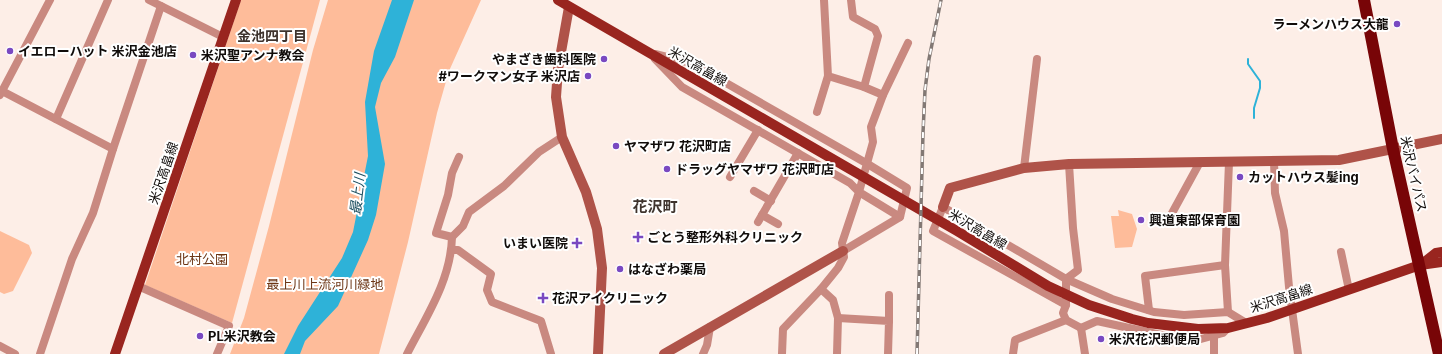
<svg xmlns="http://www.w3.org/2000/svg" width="1442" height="354" font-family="Inter,'Noto Sans JP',sans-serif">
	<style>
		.green { fill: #febc9a }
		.water { fill: #2eb2d8 }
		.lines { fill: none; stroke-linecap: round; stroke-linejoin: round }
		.stream { stroke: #2eb2d8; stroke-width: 2 }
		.street { stroke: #c98980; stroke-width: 8 }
		.secondary { stroke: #af5349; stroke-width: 10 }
		.primary { stroke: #99251f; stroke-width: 10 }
		.highway { stroke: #780507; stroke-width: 12 }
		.rail-casing { stroke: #827874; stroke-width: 3.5 }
		.rail { stroke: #fff; stroke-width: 2; stroke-dasharray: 6; stroke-linecap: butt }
		.poi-dot { fill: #7949c1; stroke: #fff; stroke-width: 1.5 }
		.labels { text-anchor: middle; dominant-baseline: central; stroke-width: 4; stroke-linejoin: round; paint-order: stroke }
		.poi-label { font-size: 13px; font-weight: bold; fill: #100c0a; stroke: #fff; text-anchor: start }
		.street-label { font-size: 13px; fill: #100c0a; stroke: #fff }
		.park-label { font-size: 13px; fill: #6c3514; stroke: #fff }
		.neighbourhood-label { font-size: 14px; font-weight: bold; fill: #3e332d; stroke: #fff }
		.water-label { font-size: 14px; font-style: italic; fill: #1d5060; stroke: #fff }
		.quarter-label { font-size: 15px; font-weight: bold; fill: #3e332d; stroke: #fff }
	</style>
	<rect width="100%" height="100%" fill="#fdeee7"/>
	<!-- green -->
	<g class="green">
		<polygon points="241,0 320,0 232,323 145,285"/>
		<polygon points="328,0 481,0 449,71 437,113 408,242 379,354 230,354 244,318 269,226 313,50"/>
		<polygon points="1118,210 1132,214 1137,229 1132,247 1115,248 1111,216 1119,216"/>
		<polygon points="0,231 29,245 32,253 13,291 4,294 0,292"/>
	</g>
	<!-- water -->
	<polygon class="water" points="392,0 414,0 395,57 381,83 375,107 385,164 376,215 368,240 338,306 305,341 300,354 284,354 298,326 342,258 353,232 368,156 365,102 374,51"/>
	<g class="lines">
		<!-- stream -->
		<polyline class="stream" points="1248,59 1248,64 1260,81 1260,88 1254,108 1254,118"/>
		<!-- street -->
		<g class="street">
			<polyline points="149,0 223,37"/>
			<polyline points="824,0 828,76 864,87 883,95"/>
			<polyline points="851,0 853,17 875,29 878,36 864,87"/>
			<polyline points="655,54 691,63 866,163 907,188 900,217 843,251"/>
			<polyline points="655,59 682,87 850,183 859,192 842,243 844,257 838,268 821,289 783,329 782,354"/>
			<polyline points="2,91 113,149"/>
			<polyline points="0,95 50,0"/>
			<polyline points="817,112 828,76"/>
			<polyline points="56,119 108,0"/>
			<polyline points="1274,161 1275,193 1284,231 1289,287 1298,354"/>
			<polyline points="1069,164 1073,228 1078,270 1066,279 1066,305 1063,313 1066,320 1081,328"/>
			<polyline points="1024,168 1037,59"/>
			<polyline points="730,177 758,130"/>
			<polyline points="754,191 771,201"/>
			<polyline points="762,215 778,224"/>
			<polyline points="1171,215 1200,162"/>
			<polyline points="900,217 859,192 873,142 871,127 883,95 908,43"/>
			<polyline points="758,222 798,153"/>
			<polyline points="452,237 436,233 448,195 452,173 459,157"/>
			<polyline points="452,250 458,250 491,274 487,290 492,302 541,321 551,354"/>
			<polyline points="1341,252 1349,290"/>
			<polyline points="138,286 229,326 217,354"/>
			<polyline points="821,289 833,300 838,318 837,354"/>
			<polyline points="889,295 889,321"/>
			<polyline points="1066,305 933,231 943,207 1066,279 1112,299 1154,312 1184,315 1228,312 1246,323"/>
			<polyline points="1149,310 1145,276 1225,265"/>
			<polyline points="1228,312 1225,265 1229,162"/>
			<polyline points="838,318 889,321 888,354"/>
			<polyline points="1081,328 1097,321 1175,338 1201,339 1223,333 1228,328"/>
			<polyline points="1081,328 1085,354"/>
			<polyline points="0,346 15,354"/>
			<polyline points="40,354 72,259 93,213 113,149 161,6"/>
			<path d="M407 354C426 317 451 280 452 237L463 226 469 212 504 186 539 152 562 137"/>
			<polyline points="703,354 707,345 710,327"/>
			<polyline points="1013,354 1015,340 1066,320"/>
			<polyline points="1214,354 1214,335"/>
		</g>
		<!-- secondary -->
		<g class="secondary">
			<polyline points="569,7 558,69 556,97 562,137 586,192 597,229 602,268 598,354"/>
			<polyline points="943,207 950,188 1024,168 1069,164 1339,160 1442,139"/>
			<polyline points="664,354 843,251"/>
		</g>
		<!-- primary -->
		<g class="primary">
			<polyline points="558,0 957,231 1048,286 1089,305 1132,319 1148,323 1198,329 1228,328 1267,318 1420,265 1442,262"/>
			<polyline points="1422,264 1436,253 1442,252"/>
			<polyline points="115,354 236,0"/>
		</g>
		<!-- highway -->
		<polyline class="highway" points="1364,0 1393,149 1439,354"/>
		<!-- rail casing -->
		<g class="rail-casing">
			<polyline id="rail" points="917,354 923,133 925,90 929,59 941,0"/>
		</g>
		<!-- rail -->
		<use href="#rail" class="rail"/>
	</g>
	<!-- markers -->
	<g class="poi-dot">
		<circle cx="1397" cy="24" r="4"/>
		<circle cx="10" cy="51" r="4"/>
		<circle cx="193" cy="55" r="4"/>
		<circle cx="604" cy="59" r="4"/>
		<circle cx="588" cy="76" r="4"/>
		<circle cx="616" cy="146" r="4"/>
		<circle cx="667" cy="169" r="4"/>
		<circle cx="1240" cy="177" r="4"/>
		<circle cx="1141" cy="220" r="4"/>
		<path d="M636 231h4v4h4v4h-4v4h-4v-4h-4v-4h4z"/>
		<path d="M575 237h4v4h4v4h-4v4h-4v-4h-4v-4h4z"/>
		<circle cx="620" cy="269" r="4"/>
		<path d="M541 292h4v4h4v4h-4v4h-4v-4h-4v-4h4z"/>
		<circle cx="200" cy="336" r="4"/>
		<circle cx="1101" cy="339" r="4"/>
	</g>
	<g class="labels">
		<!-- poi labels -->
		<g class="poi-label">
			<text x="1389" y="24" text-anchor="end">ラーメンハウス大龍</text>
			<text x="18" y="51">イエローハット 米沢金池店</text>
			<text x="201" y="55">米沢聖アンナ教会</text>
			<text x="596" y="59" text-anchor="end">やまざき歯科医院</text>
			<text x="580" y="76" text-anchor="end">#ワークマン女子 米沢店</text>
			<text x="624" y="146">ヤマザワ 花沢町店</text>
			<text x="675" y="169">ドラッグヤマザワ 花沢町店</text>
			<text x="1248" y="177">カットハウス髪ing</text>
			<text x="1149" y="220">興道東部保育園</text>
			<text x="647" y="237">ごとう整形外科クリニック</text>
			<text x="568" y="243" text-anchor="end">いまい医院</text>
			<text x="628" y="269">はなざわ薬局</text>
			<text x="552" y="298">花沢アイクリニック</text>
			<text x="208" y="336">PL米沢教会</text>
			<text x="1109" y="339">米沢花沢郵便局</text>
		</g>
		<!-- street labels -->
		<g class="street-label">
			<text transform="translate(698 66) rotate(30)">米沢高畠線</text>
			<text transform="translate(163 173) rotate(-71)">米沢高畠線</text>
			<text transform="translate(1414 174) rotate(77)">米沢バイパス</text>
			<text transform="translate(978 229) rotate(31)">米沢高畠線</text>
			<text transform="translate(1281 298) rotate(-18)">米沢高畠線</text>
		</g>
		<!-- park labels -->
		<g class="park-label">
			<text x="202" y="259">北村公園</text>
			<text x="325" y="284">最上川上流河川緑地</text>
		</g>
		<!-- neighbourhood labels -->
		<g class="neighbourhood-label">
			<text x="272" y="35">金池四丁目</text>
		</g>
		<!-- water labels -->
		<g class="water-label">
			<text transform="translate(357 194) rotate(-83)">最上川</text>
		</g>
		<!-- quarter labels -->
		<g class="quarter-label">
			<text x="655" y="206">花沢町</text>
		</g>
	</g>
</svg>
